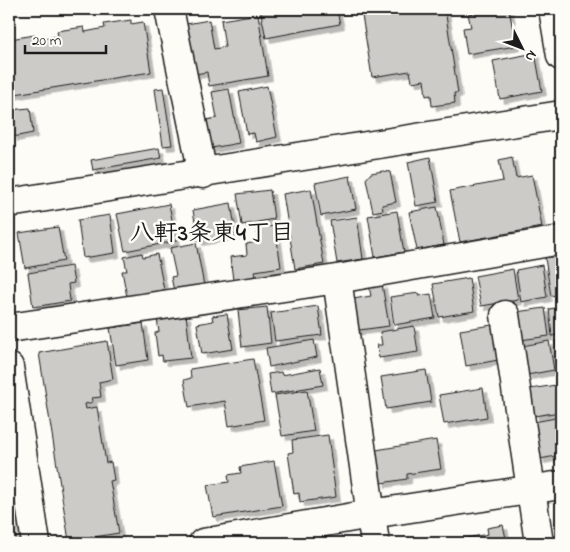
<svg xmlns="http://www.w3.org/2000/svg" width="570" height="552" font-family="'Indie Flower','Klee One',sans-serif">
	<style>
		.building { fill: #cccbc8; stroke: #1c1c1c; filter: url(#shadow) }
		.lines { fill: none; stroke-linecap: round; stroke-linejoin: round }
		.minor-casing { stroke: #1c1c1c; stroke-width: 31 }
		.minor { stroke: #fdfcf7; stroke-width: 28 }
		.labels { text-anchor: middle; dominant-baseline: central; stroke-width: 5; stroke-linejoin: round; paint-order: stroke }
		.neighbourhood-label { font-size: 24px; font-weight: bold; fill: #1c1c1c; stroke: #fdfcf7 }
	</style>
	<defs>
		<filter id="shadow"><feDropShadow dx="4.5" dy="4.5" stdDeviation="0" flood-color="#0004"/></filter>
	</defs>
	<rect width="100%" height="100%" fill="#fdfcf7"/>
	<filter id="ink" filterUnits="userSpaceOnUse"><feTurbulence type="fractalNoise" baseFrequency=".02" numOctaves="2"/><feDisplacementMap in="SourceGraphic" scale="10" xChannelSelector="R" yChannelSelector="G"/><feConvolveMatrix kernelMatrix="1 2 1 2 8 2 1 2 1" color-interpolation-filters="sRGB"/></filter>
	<g filter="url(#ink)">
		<!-- building -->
		<g class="building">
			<polygon points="260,9 347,9 337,11 340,24 266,38"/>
			<polygon points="361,9 445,9 458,93 454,93 455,103 432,106 431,95 426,96 424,80 412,82 410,71 372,77"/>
			<polygon points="499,9 509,9 516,46 467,54 463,28 471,27 468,14"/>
			<polygon points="258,14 268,76 209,86 207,72 189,75 181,25 209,20 214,49 225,47 221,20"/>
			<polygon points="131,20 131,24 143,22 151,72 9,95 10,39 35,35 36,40 58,36 57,31 84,27 85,32 105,28 104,24"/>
			<polygon points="535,53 542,91 500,99 493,61"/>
			<polygon points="267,86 277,137 256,142 254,133 247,134 239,92"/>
			<polygon points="163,88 172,145 163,146 155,89"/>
			<polygon points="229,89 239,143 206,149 201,121 217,118 212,92"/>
			<polygon points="30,108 33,133 13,137 9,110"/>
			<polygon points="159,148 161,158 93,170 91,160"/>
			<polygon points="430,157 438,202 416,206 408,162"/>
			<polygon points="512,157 516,178 532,175 542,227 460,242 450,191 503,181 499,160"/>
			<polygon points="383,171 390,172 396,202 382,205 383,210 373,212 366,179 371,173"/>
			<polygon points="350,176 356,209 321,216 315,183"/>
			<polygon points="311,189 324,264 295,269 283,194"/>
			<polygon points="270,190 274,219 242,225 237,194"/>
			<polygon points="231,203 236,234 198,241 193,210"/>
			<polygon points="169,204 176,241 125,251 117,214"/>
			<polygon points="437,207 444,245 417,250 409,212"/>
			<polygon points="397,211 404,252 375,257 368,216"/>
			<polygon points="110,215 115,253 83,258 78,220"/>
			<polygon points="357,217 363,259 337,263 330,221"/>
			<polygon points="275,226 281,267 255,271 256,277 233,280 230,257 247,255 246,244 258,242 256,228"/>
			<polygon points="58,227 64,261 25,268 19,233"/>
			<polygon points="196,243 204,286 174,291 171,277 176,276 170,248"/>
			<polygon points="142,253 143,257 157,254 164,290 127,297 122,271 127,271 124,257"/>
			<polygon points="561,255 561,294 551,296 545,258"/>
			<polygon points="542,265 547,297 521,302 516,270"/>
			<polygon points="71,266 74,283 68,284 70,301 33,307 28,273"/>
			<polygon points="513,269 518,300 481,306 475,276"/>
			<polygon points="469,278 474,311 439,317 433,284"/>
			<polygon points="382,284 389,326 352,331 347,300 371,296 369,286"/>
			<polygon points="419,293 419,296 431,294 435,318 394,325 390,297"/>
			<polygon points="318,306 322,335 275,341 271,313"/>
			<polygon points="267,307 271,343 242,347 238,310"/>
			<polygon points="561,307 561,335 552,336 549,309"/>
			<polygon points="545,308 549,336 520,340 516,312"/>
			<polygon points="186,314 191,358 163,361 162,355 158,356 155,333 159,332 157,318"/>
			<polygon points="227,314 233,349 202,354 197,324 213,321 212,316"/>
			<polygon points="143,323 148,360 116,365 110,328"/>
			<polygon points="492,325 498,360 466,366 460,330"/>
			<polygon points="414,326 418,352 379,358 377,345 382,345 380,332"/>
			<polygon points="314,340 317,357 269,367 266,348"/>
			<polygon points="561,340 561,368 559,369 555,341"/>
			<polygon points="107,341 113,379 99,382 101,397 92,398 93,402 85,404 86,409 97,407 106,463 111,462 114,480 110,481 119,533 69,541 39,353"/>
			<polygon points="549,341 554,370 527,375 522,346"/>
			<polygon points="253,359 264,420 229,426 225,401 189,407 184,380 191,378 190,369"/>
			<polygon points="320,368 323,385 271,394 268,374 281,372 282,375"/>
			<polygon points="426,370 431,402 386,409 381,377"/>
			<polygon points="556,385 560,412 534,416 530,389"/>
			<polygon points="483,388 487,417 444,424 439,395"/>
			<polygon points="307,390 314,431 282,436 275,395"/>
			<polygon points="561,417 561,455 540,459 534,422"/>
			<polygon points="328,435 336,497 300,502 299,493 294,494 288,453 293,452 292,440"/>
			<polygon points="436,440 441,469 407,474 407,479 381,483 376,450"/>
			<polygon points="274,461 282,506 213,517 207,485 229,482 228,475 241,473 240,467"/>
			<polygon points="18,505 25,543 9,543 9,507"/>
			<polygon points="503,525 507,543 462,543 461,539 488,534 487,528"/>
		</g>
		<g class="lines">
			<!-- minor casing -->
			<g class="minor-casing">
				<g id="minor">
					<polyline points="169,9 203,174"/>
					<polyline points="553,9 561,56"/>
					<polyline points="9,203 561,115"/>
					<polyline points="337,279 375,543"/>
					<polyline points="505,315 539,543"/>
					<polyline points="9,328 337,279 561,240"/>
					<polyline points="9,367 36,543"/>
					<polyline points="203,543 371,514 561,485"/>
				</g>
			</g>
			<!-- minor -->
			<use href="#minor" class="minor"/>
		</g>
	</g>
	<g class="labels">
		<!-- neighbourhood labels -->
		<g class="neighbourhood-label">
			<text x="212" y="234">八軒3条東4丁目</text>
		</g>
	</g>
	<!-- margin -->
	<rect width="570" height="552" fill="none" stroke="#fdfcf7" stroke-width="30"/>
	<rect x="15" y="15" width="540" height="522" fill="none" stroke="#1c1c1c" stroke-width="2" filter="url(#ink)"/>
	<!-- north arrow -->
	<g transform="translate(522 48) rotate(132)" stroke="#fdfcf7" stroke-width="4" paint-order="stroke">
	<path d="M0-4L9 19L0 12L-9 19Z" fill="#1c1c1c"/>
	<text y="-8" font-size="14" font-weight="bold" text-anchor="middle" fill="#1c1c1c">N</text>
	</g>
	<!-- scale -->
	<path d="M25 45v8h81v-8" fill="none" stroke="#1c1c1c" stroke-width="2.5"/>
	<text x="32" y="45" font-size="15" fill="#1c1c1c" stroke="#fdfcf7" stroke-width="4" paint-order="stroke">20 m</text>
</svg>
